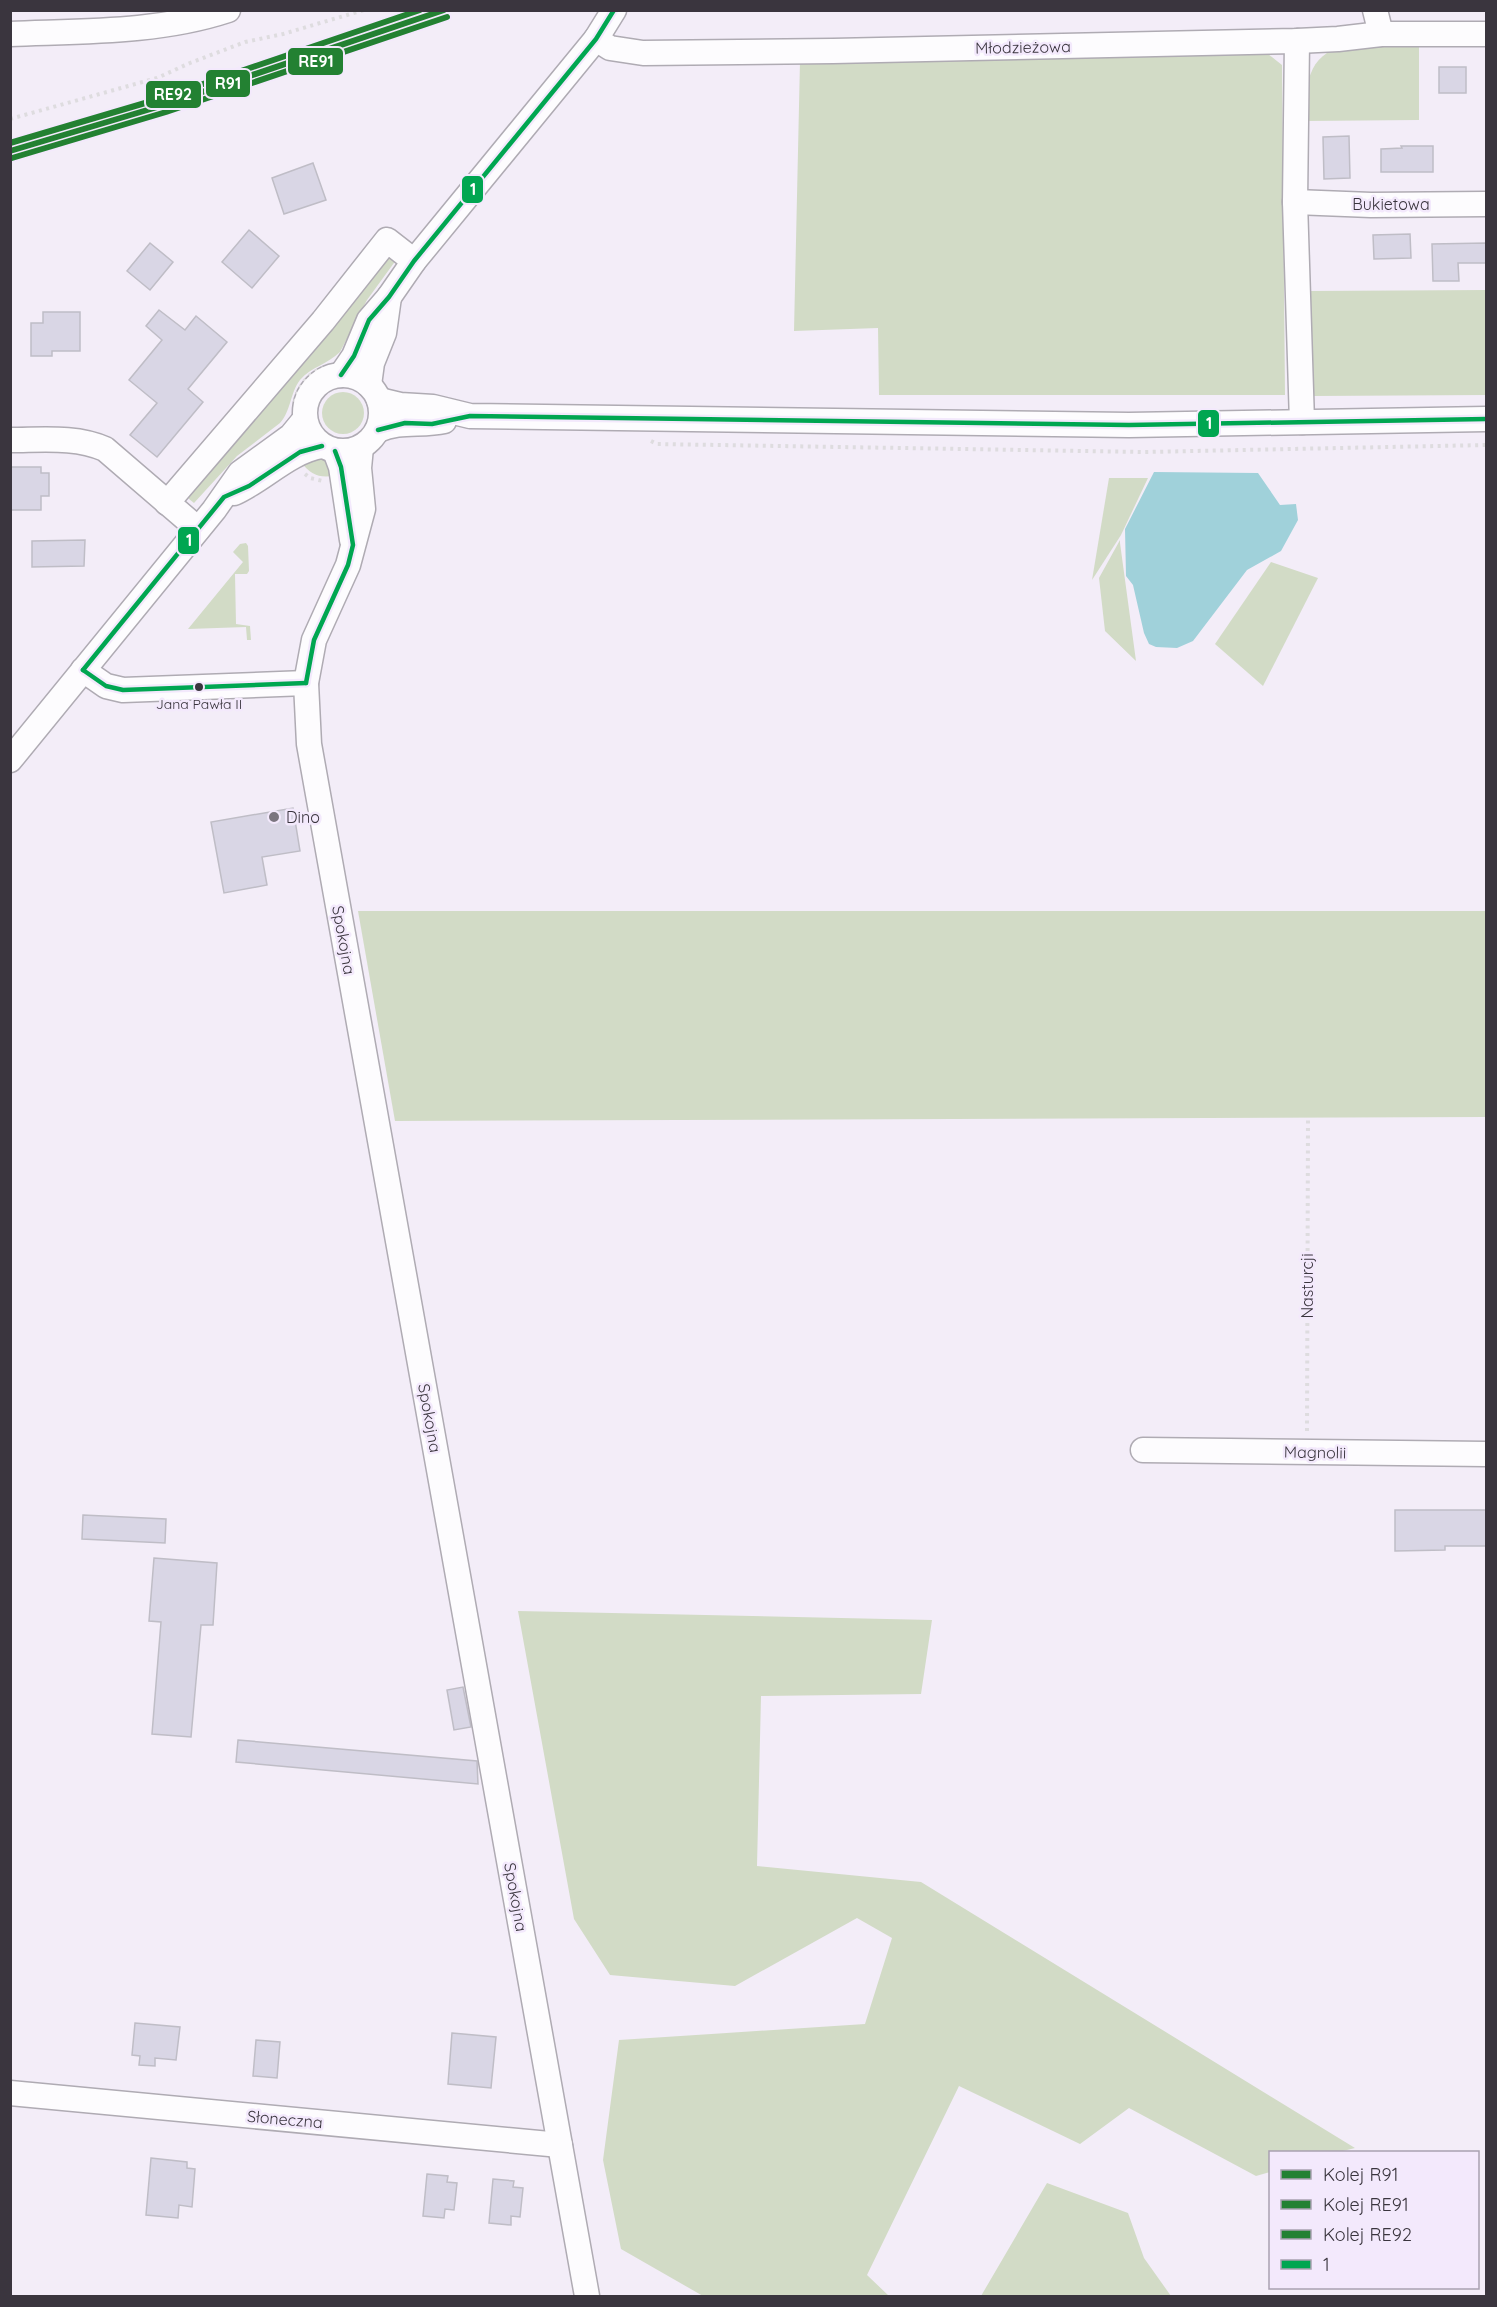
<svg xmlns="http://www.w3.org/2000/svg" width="1497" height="2307" font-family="Quicksand,sans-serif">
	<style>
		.green { fill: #d2dbc6 }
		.water { fill: #a0d1da }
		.building { fill: #d9d6e5; stroke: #bfbdc6; stroke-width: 1.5 }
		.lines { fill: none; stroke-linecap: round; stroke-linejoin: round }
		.minor-casing { stroke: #afabb3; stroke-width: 27 }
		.path { stroke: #dedcdf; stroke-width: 4; stroke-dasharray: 3 4.5; stroke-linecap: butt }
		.minor { stroke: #fdfcfe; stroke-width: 24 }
		.bus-1-casing { stroke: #f3e9fc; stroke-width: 9 }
		.bus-1 { stroke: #00a651; stroke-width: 4.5 }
		.rail-1-casing { stroke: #f3e9fc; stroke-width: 10 }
		.rail-2-casing { stroke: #f3e9fc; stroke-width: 10 }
		.rail-3-casing { stroke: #f3e9fc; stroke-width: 10 }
		.rail-1 { stroke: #238132; stroke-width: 6 }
		.rail-2 { stroke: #238132; stroke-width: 6 }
		.rail-3 { stroke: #238132; stroke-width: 6 }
		.bus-dot { fill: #3a353e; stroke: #f3e9fc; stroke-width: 2 }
		.poi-dot { fill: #7b757f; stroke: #f3e9fc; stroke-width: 2 }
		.labels { text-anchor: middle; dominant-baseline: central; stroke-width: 5; stroke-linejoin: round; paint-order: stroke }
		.bus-label { font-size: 14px; fill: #3a353e; stroke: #f3e9fc }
		.street-label { font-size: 16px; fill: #3a353e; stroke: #f3e9fc }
		.poi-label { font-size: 16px; fill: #3a353e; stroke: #f3e9fc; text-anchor: start }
		.line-badge { stroke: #f3e9fc; stroke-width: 2 }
		.badge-label { font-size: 16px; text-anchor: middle; font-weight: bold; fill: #fff }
	</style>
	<rect width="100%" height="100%" fill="#f3edf8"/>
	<!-- green -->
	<g class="green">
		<path d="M1346 46H1419V120L1305 121C1305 89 1306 53 1346 46Z"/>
		<polygon points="1268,54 1282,65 1285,395 879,395 878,328 794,331 800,61"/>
		<path d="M386 254 399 256 367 300 340 352C328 364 311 367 300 380 290 393 291 411 280 423L237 456 194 503 189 499 188 496Z"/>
		<polygon points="1486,290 1486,395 1313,396 1310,291"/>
		<circle cx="343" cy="413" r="21"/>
		<path d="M324 457 330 464 333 476C318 478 310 474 301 462Z"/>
		<polygon points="1109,478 1148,478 1121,535 1092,580"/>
		<polygon points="1120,540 1120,543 1136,661 1105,631 1099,578"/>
		<polygon points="246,543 248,546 249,571 247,574 235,574 236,624 250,626 251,640 247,640 246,627 188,629 243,562 233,552 240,544"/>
		<polygon points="1271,562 1318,578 1263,686 1215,644"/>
		<polygon points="358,911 1486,911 1486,1117 395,1121"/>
		<polygon points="518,1611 932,1620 921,1694 761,1696 757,1866 921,1882 1355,2148 1339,2152 1270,2152 1270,2172 1256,2176 1129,2108 1080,2144 959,2086 867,2275 889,2296 703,2296 621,2249 603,2160 619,2040 865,2024 892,1938 857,1918 735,1986 610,1975 574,1919"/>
		<polygon points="1047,2183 1128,2213 1144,2258 1171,2296 981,2296"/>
	</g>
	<!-- water -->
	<polygon class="water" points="1154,472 1258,473 1280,505 1296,504 1298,520 1281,551 1247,570 1193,641 1177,648 1156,647 1149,644 1144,633 1133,585 1126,576 1125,529"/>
	<!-- building -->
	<g class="building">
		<rect x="1439" y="67" width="27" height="26"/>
		<polygon points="1349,136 1350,178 1324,179 1323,137"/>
		<polygon points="1401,146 1433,146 1433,172 1381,172 1381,149 1402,148"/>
		<polygon points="313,163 326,200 284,214 272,178"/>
		<polygon points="249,230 279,256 252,288 222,262"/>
		<polygon points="1410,234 1411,258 1374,259 1373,235"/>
		<polygon points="150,243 173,262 150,290 127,271"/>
		<polygon points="1486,243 1486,263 1458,263 1459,281 1433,281 1432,244"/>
		<polygon points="159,310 185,330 196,316 227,342 188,389 203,402 157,457 130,435 157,403 129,380 162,340 146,326"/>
		<polygon points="43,312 80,312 80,351 52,351 52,356 31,356 31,323 43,323"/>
		<polygon points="10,467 41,467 41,473 49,473 49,496 41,496 41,510 10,510"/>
		<polygon points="85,540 84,566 32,567 32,541"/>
		<polygon points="293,808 300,851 262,857 267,885 224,893 211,822"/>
		<polygon points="1395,1510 1486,1510 1486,1546 1445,1546 1445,1550 1395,1551"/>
		<polygon points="83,1515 166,1519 165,1543 82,1539"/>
		<polygon points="154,1558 217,1563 213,1625 201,1625 191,1737 152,1734 161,1622 149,1621"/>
		<polygon points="463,1687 471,1727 454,1730 447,1690"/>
		<polygon points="238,1740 477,1761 478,1784 236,1762"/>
		<polygon points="135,2023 180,2027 176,2060 155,2058 155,2066 139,2065 140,2056 132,2055"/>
		<polygon points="452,2033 496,2037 491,2088 448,2084"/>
		<polygon points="256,2040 280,2042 277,2078 253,2076"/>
		<polygon points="151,2158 187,2162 187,2168 195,2169 192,2207 179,2205 178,2218 146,2215"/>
		<polygon points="427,2174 448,2176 447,2182 457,2183 454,2210 445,2209 444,2218 423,2216"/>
		<polygon points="493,2179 514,2181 513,2187 523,2188 520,2217 511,2216 511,2225 489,2223"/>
	</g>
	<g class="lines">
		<!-- minor casing -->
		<g class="minor-casing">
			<g id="minor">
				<polyline points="1375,10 1381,34"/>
				<path d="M10 34C83 31 158 33 228 10"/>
				<polyline points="596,39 610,48 643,53 833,51 1297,41 1338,39 1381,34 1486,34"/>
				<polyline points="1297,41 1295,202 1302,422"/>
				<polyline points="1295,202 1371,205 1486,204"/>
				<circle cx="343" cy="413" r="38"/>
				<polyline points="341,375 354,356 369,320 389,297 414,261 596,39 614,10"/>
				<polyline points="369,385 372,363 384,333 389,297"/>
				<polyline points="379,400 400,405 433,407 470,416 1129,425 1486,419"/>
				<path d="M378 430C400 420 422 426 444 421"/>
				<path d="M10 440C42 440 76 436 105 449L198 529"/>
				<polyline points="361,447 359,468 363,509 348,565 314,640 306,683 309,744 587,2296"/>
				<polyline points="335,451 341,467 352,540"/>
				<path d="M234 493C265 479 288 452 322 446"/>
				<polyline points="167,503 323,321 387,240 414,261"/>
				<polyline points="83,670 106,686 123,690 306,683"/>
				<polyline points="10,760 214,510 240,473 291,436 305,419"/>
				<polyline points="1143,1450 1486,1454"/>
				<polyline points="10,2093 560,2145"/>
			</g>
		</g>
		<!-- path -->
		<g class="path">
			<polyline points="10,119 157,78 190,63 245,42 283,34 364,10"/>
			<path d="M295 402C299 385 307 374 323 368"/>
			<polyline points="651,441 657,444 1145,452 1486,445"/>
			<polyline points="305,474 310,478 323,481"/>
			<polyline points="1307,1431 1308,1120"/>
		</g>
		<!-- minor -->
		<use href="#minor" class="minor"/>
		<!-- bus-1 casing -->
		<g class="bus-1-casing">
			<g id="bus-1">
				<polyline points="341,375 354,356 369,320 389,297 414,261 596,39 614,10"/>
				<polyline points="378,430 405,423 432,424 470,416 1129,425 1486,419"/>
				<polyline points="83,670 224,497 249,486 300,452 322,446"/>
				<polyline points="83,670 106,686 123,690 306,683"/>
				<polyline points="306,683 314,640 348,565 353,545 341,467 335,451"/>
			</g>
		</g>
		<!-- bus-1 -->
		<use href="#bus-1" class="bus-1"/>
		<!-- rail-1 casing -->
		<g class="rail-1-casing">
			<polyline id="rail-1" points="10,151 164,105 444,10"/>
		</g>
		<!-- rail-2 casing -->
		<g class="rail-2-casing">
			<polyline id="rail-2" points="12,158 166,112 447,17"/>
		</g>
		<!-- rail-3 casing -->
		<g class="rail-3-casing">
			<polyline id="rail-3" points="10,143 162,98 420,10"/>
		</g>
		<!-- rail-1 -->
		<use href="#rail-1" class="rail-1"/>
		<!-- rail-2 -->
		<use href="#rail-2" class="rail-2"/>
		<!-- rail-3 -->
		<use href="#rail-3" class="rail-3"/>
	</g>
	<!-- markers -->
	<circle class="bus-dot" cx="199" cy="687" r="5"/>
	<circle class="poi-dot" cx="274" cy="817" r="6"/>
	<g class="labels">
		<!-- bus labels -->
		<g class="bus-label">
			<text x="199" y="704">Jana Pawła II</text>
		</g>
		<!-- street labels -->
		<g class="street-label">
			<text transform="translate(1023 47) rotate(-1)">Młodzieżowa</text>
			<text x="1391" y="204">Bukietowa</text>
			<text transform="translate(344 940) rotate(80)">Spokojna</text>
			<text transform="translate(1307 1286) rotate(-90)">Nasturcji</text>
			<text transform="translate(430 1418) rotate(80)">Spokojna</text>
			<text transform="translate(1315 1452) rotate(1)">Magnolii</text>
			<text transform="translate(516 1897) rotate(80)">Spokojna</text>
			<text transform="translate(285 2119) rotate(5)">Słoneczna</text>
		</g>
		<!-- poi labels -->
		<g class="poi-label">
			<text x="286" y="817">Dino</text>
		</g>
	</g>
	<g class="line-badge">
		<rect x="287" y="47" width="57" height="29" rx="6" fill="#238132"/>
		<rect x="205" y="69" width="46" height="29" rx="6" fill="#238132"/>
		<rect x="145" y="80" width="57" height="29" rx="6" fill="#238132"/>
		<rect x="461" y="175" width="23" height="29" rx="6" fill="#00a651"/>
		<rect x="1197" y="409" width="23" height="29" rx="6" fill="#00a651"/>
		<rect x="177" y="526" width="23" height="29" rx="6" fill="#00a651"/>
	</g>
	<g class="badge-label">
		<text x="316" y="67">RE91</text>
		<text x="228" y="89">R91</text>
		<text x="173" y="100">RE92</text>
		<text x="473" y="195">1</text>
		<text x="1209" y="429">1</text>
		<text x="189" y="546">1</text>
	</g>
	<!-- border -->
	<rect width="1497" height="2307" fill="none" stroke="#3a353e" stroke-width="24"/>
	<!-- legend -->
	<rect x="1269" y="2151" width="210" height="138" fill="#f3e9fc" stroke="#a9a1b0" stroke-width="1.5"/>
	<rect x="1281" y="2170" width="30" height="9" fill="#238132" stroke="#a9a1b0" stroke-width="1.5"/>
	<text x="1323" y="2181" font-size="18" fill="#3a353e">Kolej R91</text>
	<rect x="1281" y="2200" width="30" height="9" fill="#238132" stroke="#a9a1b0" stroke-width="1.5"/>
	<text x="1323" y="2211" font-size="18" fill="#3a353e">Kolej RE91</text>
	<rect x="1281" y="2230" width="30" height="9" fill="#238132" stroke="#a9a1b0" stroke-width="1.5"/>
	<text x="1323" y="2241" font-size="18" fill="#3a353e">Kolej RE92</text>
	<rect x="1281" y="2260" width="30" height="9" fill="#00a651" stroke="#a9a1b0" stroke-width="1.5"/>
	<text x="1323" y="2271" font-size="18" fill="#3a353e">1</text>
</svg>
